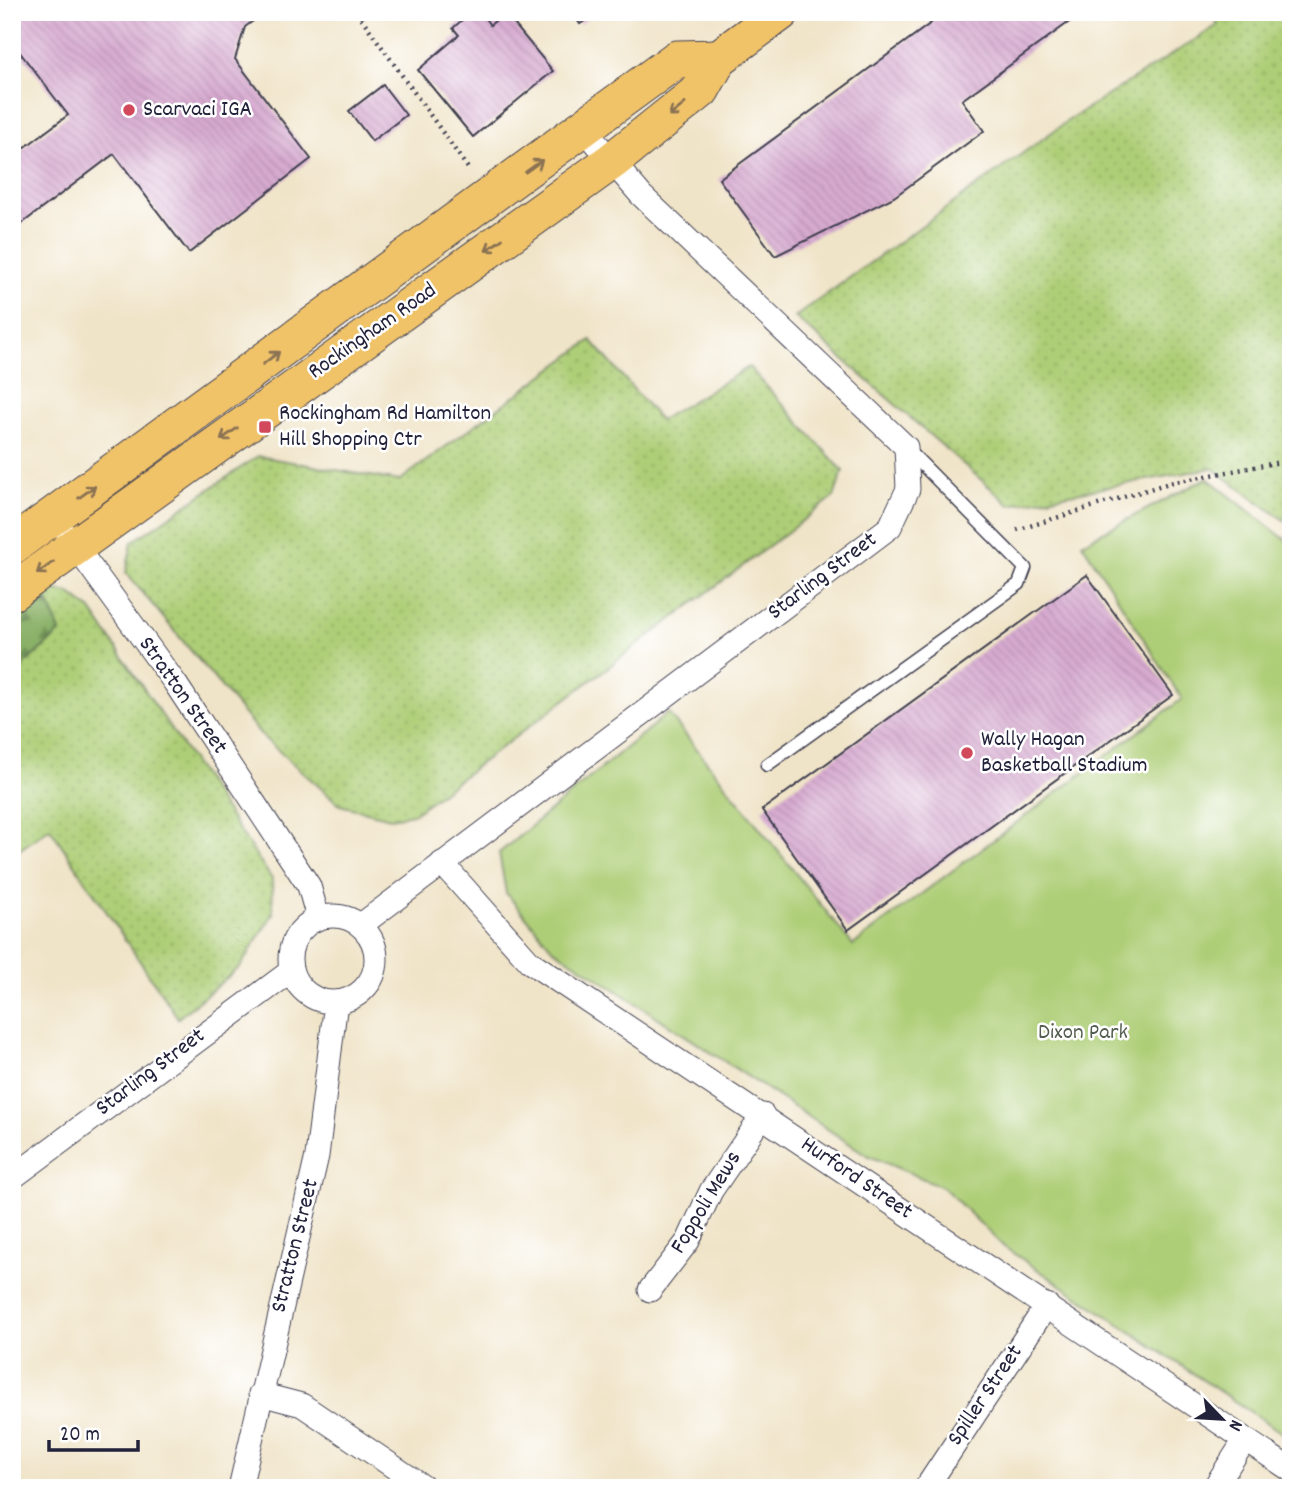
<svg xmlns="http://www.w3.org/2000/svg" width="1303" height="1500" font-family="Dekko,sans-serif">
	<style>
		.grass { fill: url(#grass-dots); stroke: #687858; stroke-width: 2 }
		.forest { fill: url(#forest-firs); stroke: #566a51; stroke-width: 2 }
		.green { fill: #adce76; stroke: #687858; stroke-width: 2 }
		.building { fill: url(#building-back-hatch) }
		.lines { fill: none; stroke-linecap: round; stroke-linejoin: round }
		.service-casing { stroke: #413f50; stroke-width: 15 }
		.minor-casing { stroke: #413f50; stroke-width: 25 }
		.primary-casing { stroke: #413f50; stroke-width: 39 }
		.path { stroke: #413f50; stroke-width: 4.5; stroke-dasharray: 2 5; stroke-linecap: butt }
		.service { stroke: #fff; stroke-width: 12 }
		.minor { stroke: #fff; stroke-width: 23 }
		.primary { stroke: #f1c369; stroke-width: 37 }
		.oneway { stroke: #8a7252 }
		.poi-dot { fill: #d1495b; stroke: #fff; stroke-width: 2.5 }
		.labels { text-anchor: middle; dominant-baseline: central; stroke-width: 5; stroke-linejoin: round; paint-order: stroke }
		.poi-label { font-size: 23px; fill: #22223b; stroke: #fff; text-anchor: start }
		.street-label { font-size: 23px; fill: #22223b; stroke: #fff }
		.park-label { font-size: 23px; fill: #535e50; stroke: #fff }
	</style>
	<defs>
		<pattern id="grass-dots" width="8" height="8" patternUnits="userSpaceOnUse" patternTransform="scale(1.75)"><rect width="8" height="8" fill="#adce76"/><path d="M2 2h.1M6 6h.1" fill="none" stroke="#95b167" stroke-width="1.8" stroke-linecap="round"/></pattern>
		<pattern id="forest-firs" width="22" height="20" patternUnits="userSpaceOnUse" patternTransform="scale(1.75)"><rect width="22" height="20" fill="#8ab167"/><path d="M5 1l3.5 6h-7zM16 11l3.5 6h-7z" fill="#709056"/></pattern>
		<pattern id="building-back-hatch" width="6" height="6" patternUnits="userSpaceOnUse" patternTransform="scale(1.75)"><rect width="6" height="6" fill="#d7aad0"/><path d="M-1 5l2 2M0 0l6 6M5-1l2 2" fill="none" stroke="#b892b4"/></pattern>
	</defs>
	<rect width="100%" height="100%" fill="#fff"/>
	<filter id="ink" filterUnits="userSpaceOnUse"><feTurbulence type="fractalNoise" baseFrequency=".0143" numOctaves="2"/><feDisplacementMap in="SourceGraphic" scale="14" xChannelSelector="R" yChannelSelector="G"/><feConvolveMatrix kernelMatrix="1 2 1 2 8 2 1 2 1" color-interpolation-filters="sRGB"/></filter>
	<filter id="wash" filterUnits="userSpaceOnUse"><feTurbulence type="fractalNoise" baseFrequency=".00686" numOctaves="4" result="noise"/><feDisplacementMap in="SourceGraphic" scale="28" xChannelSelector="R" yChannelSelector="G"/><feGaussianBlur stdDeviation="1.57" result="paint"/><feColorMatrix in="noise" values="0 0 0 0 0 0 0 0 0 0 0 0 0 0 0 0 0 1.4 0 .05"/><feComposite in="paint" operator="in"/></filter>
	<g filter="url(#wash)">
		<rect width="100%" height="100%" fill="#f0e4c8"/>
		<!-- grass -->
		<g class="grass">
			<polygon points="1211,12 1291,12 1291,525 1212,468 1010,505 795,317 1066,122 1218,25"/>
			<polygon points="591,340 660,420 749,367 843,471 834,497 413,814 390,818 340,805 263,737 126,573 132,542 258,456 399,481"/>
			<polygon points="43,588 69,593 91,610 272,879 273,914 240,967 178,1018 50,828 12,855 12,675 60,632"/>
		</g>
		<!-- forest -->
		<polygon class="forest" points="43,588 60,632 12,675 12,611"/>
		<!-- green -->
		<polygon class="green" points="1207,478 1291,544 1291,1439 1004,1247 943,1187 867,1155 552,948 506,893 499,853 668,713 853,945 1182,699 1082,543"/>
		<g id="blocks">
			<!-- building -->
			<g class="building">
				<polygon points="16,12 265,12 245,27 235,59 311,159 189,253 114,154 12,231 12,157 68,115 12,42 12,15"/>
				<polygon points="471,12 480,12 490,25 505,13 553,71 473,137 418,70 459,35 453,28"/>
				<polygon points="572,12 598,12 580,24"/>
				<polygon points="946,12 1083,12 962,100 984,131 894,197 775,256 719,179"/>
				<polygon points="383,85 406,115 372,141 349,111"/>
				<polygon points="1087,575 1173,695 848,930 762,810"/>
			</g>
		</g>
	</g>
	<g filter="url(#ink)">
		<use href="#blocks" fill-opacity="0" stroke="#413f50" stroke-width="2"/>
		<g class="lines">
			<!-- service casing -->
			<g class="service-casing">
				<polyline id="service" points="767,765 1019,584 1025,568 908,450"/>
			</g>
			<!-- minor casing -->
			<g class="minor-casing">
				<g id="minor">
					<polyline points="68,536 175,683 309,886 318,918"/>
					<polyline points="442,863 530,962 1291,1470"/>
					<circle cx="333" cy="959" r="43"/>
					<polyline points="361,925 890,527 908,489 906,447 641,195 584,129"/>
					<polyline points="12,1178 291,971"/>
					<polyline points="650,1290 688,1241 711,1191 763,1115"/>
					<polyline points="260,1394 302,1405 425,1488"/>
					<polyline points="240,1488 317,1156 336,1002"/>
					<polyline points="926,1488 1047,1305"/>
					<polyline points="1214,1488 1245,1440"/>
				</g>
			</g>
			<!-- primary casing -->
			<g class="primary-casing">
				<g id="primary">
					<polyline points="12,546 677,59 719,58"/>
					<polyline points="12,592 612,161 701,90 719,58 781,12"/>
				</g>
			</g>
			<!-- path -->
			<g class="path">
				<polyline points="357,12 470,171"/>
				<polyline points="1017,530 1169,483 1291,460"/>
			</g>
			<!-- service -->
			<use href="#service" class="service"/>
			<!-- minor -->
			<use href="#minor" class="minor"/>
			<!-- primary -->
			<use href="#primary" class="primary"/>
		</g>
		<!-- one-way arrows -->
		<defs><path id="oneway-shaft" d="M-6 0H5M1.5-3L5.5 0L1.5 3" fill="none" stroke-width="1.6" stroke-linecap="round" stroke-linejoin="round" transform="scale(1.75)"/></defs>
		<g class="oneway">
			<use href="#oneway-shaft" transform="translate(677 110) rotate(141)"/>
			<use href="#oneway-shaft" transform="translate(534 166) rotate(-36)"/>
			<use href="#oneway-shaft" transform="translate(494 245) rotate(145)"/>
			<use href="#oneway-shaft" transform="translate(271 358) rotate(-37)"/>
			<use href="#oneway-shaft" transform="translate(229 434) rotate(144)"/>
			<use href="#oneway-shaft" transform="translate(87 492) rotate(-36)"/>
			<use href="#oneway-shaft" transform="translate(45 568) rotate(144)"/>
		</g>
	</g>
	<!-- markers -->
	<g class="poi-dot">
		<circle cx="129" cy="110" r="7"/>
		<rect x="258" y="420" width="14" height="14" rx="3.5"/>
		<circle cx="967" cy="753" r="7"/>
	</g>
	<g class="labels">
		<!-- poi labels -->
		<g class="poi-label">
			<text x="143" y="110">Scarvaci IGA</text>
			<text x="279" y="414">Rockingham Rd Hamilton<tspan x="279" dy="26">Hill Shopping Ctr</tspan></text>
			<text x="981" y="740">Wally Hagan<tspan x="981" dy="26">Basketball Stadium</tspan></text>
		</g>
		<!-- street labels -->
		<g class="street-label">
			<text transform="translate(373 332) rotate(-35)">Rockingham Road</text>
			<text transform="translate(823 577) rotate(-37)">Starling Street</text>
			<text transform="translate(182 696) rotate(55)">Stratton Street</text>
			<text transform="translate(151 1073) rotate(-37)">Starling Street</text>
			<text transform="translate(856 1179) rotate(34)">Hurford Street</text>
			<text transform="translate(707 1203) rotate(-59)">Foppoli Mews</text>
			<text transform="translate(296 1246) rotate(-76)">Stratton Street</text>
			<text transform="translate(986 1396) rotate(-56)">Spiller Street</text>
		</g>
		<!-- park labels -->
		<g class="park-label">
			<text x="1083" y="1033">Dixon Park</text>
		</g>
	</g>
	<!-- margin -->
	<rect width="1303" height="1500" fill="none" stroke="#fff" stroke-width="42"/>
	<!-- north arrow -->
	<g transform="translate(1222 1419) rotate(115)" stroke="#ffffff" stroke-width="5" paint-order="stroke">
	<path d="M0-5L12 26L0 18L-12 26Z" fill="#22223b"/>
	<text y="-10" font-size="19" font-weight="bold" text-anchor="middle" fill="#22223b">N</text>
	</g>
	<!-- scale -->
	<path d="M49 1440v10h89v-10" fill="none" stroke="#22223b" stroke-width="3.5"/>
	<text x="60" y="1440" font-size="21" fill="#22223b" stroke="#ffffff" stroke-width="5" paint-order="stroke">20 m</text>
</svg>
